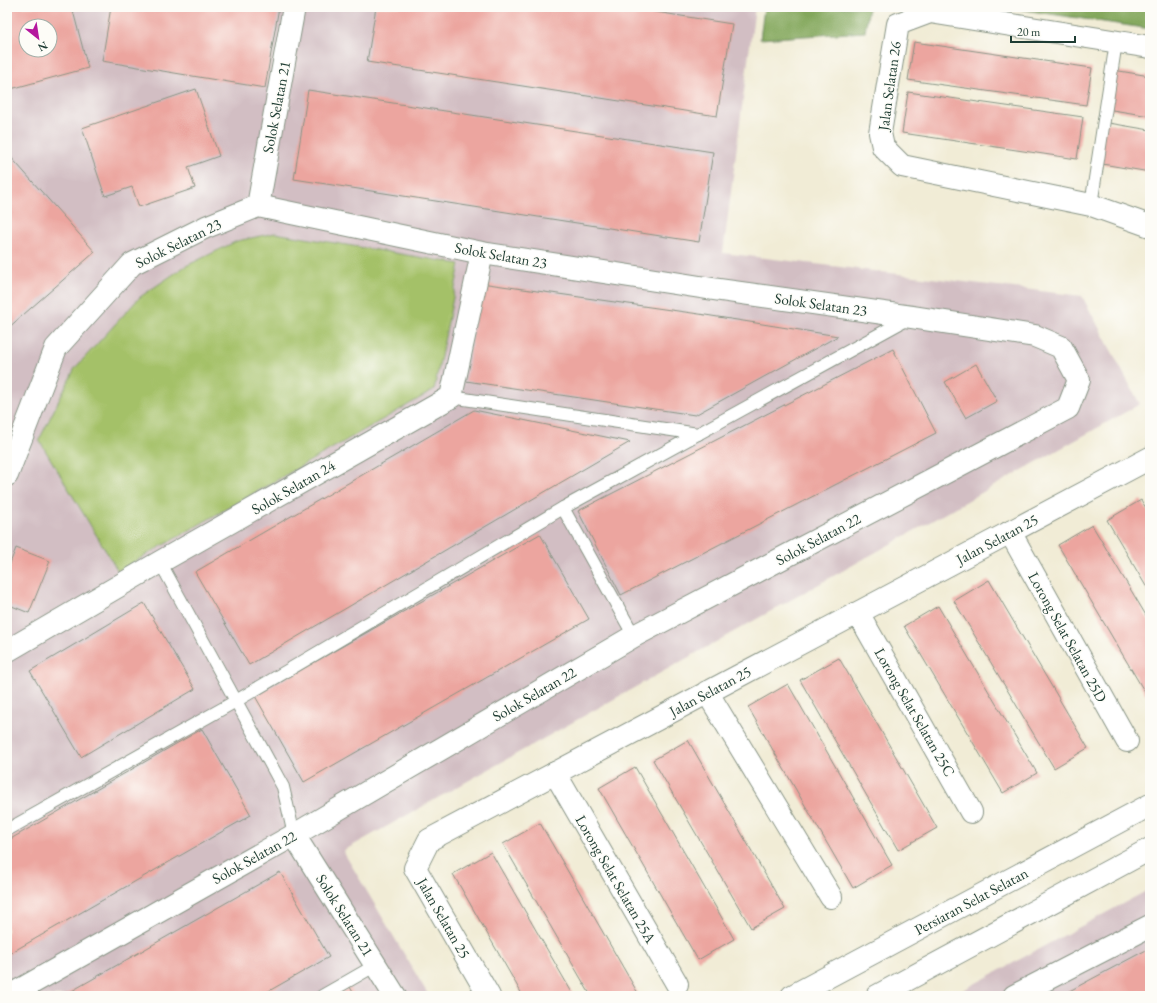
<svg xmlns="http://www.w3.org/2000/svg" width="1157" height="1003" font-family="'EB Garamond',serif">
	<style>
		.industrial { fill: #d2bec3; fill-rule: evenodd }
		.green { fill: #a4c168; stroke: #627f4e }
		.forest { fill: #83a75c; stroke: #517248 }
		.building { fill: #eca59f; fill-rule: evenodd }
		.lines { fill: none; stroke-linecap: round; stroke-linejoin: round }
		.service-casing { stroke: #889485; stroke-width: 14 }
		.minor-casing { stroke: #889485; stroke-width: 24 }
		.service { stroke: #fff; stroke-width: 12 }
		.minor { stroke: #fff; stroke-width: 22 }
		.labels { text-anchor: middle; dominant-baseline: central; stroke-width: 3; stroke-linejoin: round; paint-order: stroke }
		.street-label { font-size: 15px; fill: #1f3d34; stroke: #fdfcf7 }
	</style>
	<rect width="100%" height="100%" fill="#fdfcf7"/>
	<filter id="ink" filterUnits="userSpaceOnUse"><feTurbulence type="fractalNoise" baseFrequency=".025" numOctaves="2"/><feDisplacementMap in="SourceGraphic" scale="8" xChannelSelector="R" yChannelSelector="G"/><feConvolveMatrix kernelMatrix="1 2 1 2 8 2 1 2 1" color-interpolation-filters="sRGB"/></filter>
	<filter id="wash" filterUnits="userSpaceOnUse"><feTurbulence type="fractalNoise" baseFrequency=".012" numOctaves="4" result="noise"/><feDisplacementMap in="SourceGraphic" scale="16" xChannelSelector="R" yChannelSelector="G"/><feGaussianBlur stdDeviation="0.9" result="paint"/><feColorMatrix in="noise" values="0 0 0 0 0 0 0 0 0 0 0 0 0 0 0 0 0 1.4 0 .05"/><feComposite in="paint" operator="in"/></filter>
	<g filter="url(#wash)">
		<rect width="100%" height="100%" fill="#f1ecd6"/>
		<!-- industrial -->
		<g class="industrial">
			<path d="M7 7H755L723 253 1082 296 1140 404 343 851 429 996H7ZM26 26H50V50H26Z"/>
			<polygon points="1150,889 1150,996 952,996"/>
		</g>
		<!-- green -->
		<polygon class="green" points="275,233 460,264 434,390 118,571 39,440 75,368 140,297 184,267 237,241"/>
		<!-- forest -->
		<g class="forest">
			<polygon points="764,7 869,7 865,32 760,39"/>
			<polygon points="1004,7 1150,7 1150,29"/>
		</g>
		<g id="blocks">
			<!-- building -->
			<g class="building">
				<path d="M7 7H72L88 68 7 90ZM26 26H50V50H26Z"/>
				<polygon points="111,7 279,7 265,88 102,61"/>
				<polygon points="376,7 624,7 732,24 717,116 367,62"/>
				<polygon points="914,42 1092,68 1086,105 908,80"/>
				<polygon points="1113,70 1150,76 1150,116 1106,109"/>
				<polygon points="196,89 219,156 188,167 195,188 139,207 132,187 105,196 82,128"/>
				<polygon points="308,90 713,152 699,242 294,179"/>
				<polygon points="908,92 1083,117 1077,159 902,133"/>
				<polygon points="1103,122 1150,130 1150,172 1096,163"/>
				<polygon points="9,155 95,252 7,329 7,156"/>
				<polygon points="481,283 699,314 838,336 695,415 466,381"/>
				<polygon points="893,349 936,433 621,595 578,511"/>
				<polygon points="976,364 997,401 966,418 945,382"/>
				<polygon points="474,410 630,442 249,665 195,572"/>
				<polygon points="1141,500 1150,514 1150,593 1107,520"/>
				<polygon points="1092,525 1150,622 1150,701 1058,545"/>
				<polygon points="540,534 589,619 304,782 255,696"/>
				<polygon points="16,548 50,561 29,613 7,604 7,571"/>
				<polygon points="989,580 1088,748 1054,768 954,601"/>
				<polygon points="144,603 195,689 81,757 30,671"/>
				<polygon points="938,606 1037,773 1003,793 904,626"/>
				<polygon points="839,658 937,828 898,850 800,680"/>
				<polygon points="788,684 892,865 853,888 748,707"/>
				<polygon points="202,729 251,815 7,955 7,841"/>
				<polygon points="688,740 785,909 751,928 653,760"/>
				<polygon points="635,767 734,939 698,960 599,788"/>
				<polygon points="540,823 639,995 637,996 591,996 503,844"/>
				<polygon points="491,852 500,868 574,996 523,996 453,874"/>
				<polygon points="280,872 329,957 260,996 63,996"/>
				<polygon points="1150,948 1150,996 1060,996 1133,957"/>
				<polygon points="350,987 355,996 334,996"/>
			</g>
		</g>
	</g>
	<g filter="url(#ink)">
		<use href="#blocks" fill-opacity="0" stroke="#889485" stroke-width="1"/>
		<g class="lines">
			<!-- service casing -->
			<g class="service-casing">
				<g id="service">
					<polyline points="1091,205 1116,42"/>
					<polyline points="451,397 698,434"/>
					<polyline points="563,508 634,636"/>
					<polyline points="160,562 283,787 294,835"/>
					<polyline points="7,830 236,701 563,508 909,318"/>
					<polyline points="322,996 376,965"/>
				</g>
			</g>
			<!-- minor casing -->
			<g class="minor-casing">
				<g id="minor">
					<polyline points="1150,47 930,12 898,24 880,133 883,147 902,166 1091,205 1150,226"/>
					<polyline points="258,206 294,7"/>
					<polyline points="7,475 56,348 132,264 206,227 258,206 482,253 713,289 912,317 1035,336 1061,347 1079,380 1068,408 634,636 294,835 9,996"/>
					<polyline points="1010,532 1127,741"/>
					<polyline points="858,613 971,812"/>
					<polyline points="7,651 160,562 451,397 482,253"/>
					<polyline points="707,692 831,897"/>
					<polyline points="555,773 677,984"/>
					<polyline points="294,835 395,996"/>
					<polyline points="489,996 415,868 429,840 1150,458"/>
					<polyline points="792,996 1150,805"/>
					<polyline points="877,996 1150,849"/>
					<polyline points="1014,996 1150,926"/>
				</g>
			</g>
			<!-- service -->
			<use href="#service" class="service"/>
			<!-- minor -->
			<use href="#minor" class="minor"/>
		</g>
	</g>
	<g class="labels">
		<!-- street labels -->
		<g class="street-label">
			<text transform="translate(889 86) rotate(-82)">Jalan Selatan 26</text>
			<text transform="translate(276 107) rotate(-79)">Solok Selatan 21</text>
			<text transform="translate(178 243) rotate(-26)">Solok Selatan 23</text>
			<text transform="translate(501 255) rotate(10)">Solok Selatan 23</text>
			<text transform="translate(821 304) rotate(8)">Solok Selatan 23</text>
			<text transform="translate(293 487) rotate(-30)">Solok Selatan 24</text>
			<text transform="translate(818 539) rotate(-28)">Solok Selatan 22</text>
			<text transform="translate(997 539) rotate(-28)">Jalan Selatan 25</text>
			<text transform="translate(1068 637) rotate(61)">Lorong Selat Selatan 25D</text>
			<text transform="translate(710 691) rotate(-28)">Jalan Selatan 25</text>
			<text transform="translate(534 694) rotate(-30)">Solok Selatan 22</text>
			<text transform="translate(915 712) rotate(60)">Lorong Selat Selatan 25C</text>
			<text transform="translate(254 857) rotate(-29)">Solok Selatan 22</text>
			<text transform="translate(616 879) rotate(60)">Lorong Selat Selatan 25A</text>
			<text transform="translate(971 901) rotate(-28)">Persiaran Selat Selatan</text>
			<text transform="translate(345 915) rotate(58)">Solok Selatan 21</text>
			<text transform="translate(444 918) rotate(60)">Jalan Selatan 25</text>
		</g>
	</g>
	<!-- margin -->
	<rect width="1157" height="1003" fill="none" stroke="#fdfcf7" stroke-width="24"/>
	<!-- north arrow -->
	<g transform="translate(38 38) rotate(150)"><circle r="19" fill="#fdfcf7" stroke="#a4b0a9"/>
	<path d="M0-3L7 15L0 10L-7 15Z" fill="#b5179e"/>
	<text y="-6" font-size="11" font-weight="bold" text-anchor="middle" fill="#1f3d34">N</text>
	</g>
	<!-- scale -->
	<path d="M1011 36v6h64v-6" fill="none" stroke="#1f3d34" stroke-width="2"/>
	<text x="1017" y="36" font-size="12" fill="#1f3d34" stroke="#fdfcf7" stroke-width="3" paint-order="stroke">20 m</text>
</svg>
